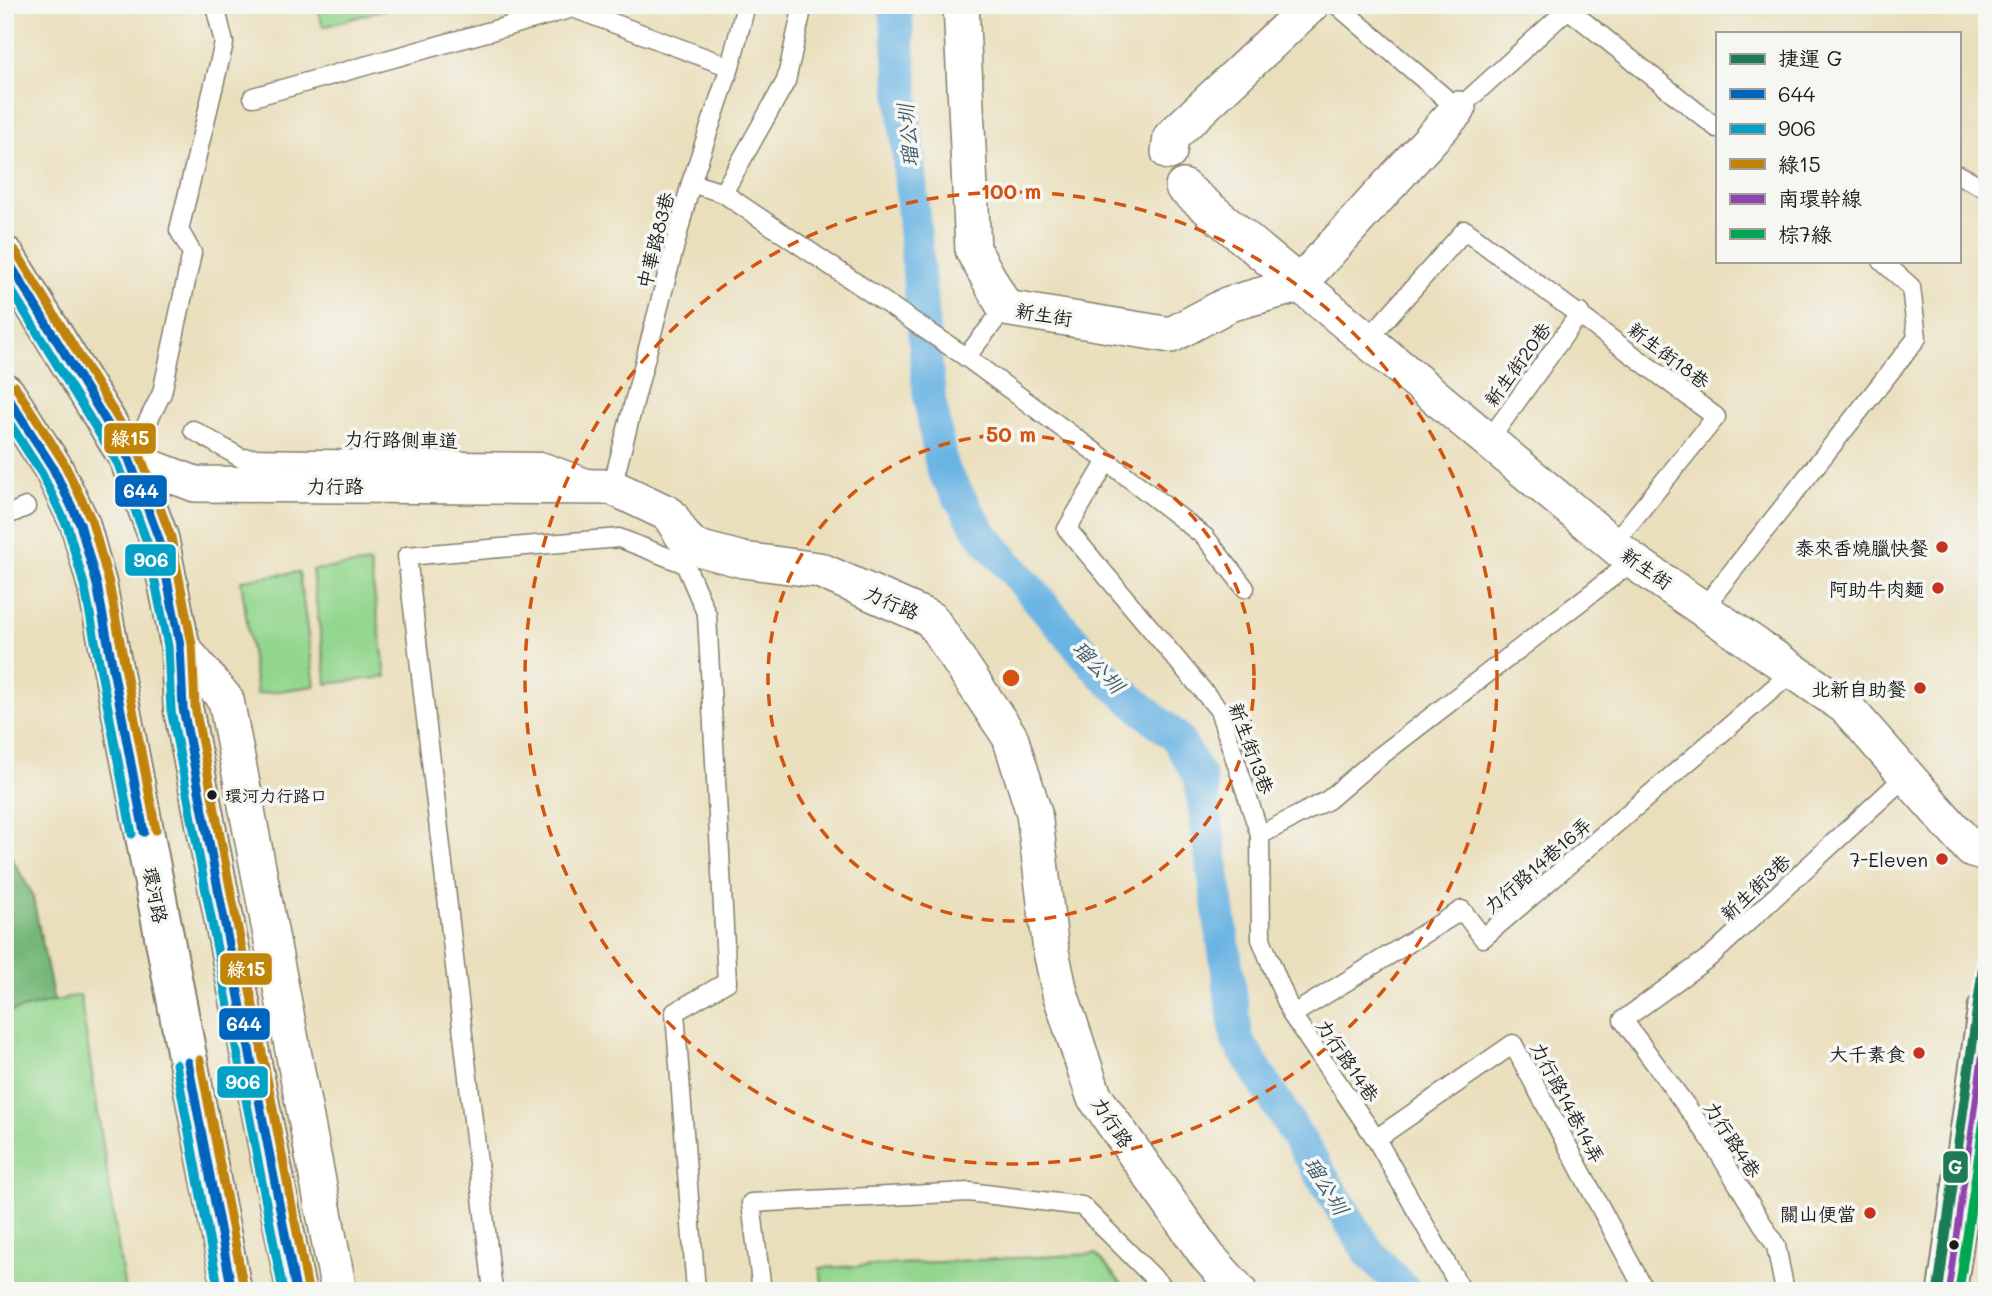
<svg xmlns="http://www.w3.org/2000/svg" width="1992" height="1296" font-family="Mali,'LXGW WenKai TC',sans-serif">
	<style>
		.green { fill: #93d68d; stroke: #587954; stroke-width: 2 }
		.forest { fill: #76b778; stroke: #496a4a; stroke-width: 2 }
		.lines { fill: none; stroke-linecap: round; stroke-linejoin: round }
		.canal { stroke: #6bb4e3; stroke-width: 33 }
		.service-casing { stroke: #837e6c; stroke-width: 21 }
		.minor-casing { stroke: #837e6c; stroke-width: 38 }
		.primary-casing { stroke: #837e6c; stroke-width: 42 }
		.trunk-casing { stroke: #837e6c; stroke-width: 42 }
		.service { stroke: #fff; stroke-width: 18 }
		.minor { stroke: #fff; stroke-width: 35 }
		.primary { stroke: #fff; stroke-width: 38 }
		.trunk { stroke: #fff; stroke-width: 38 }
		.bus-1-casing { stroke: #f6f6f2; stroke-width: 14 }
		.bus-2-casing { stroke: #f6f6f2; stroke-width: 14 }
		.bus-3-casing { stroke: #f6f6f2; stroke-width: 14 }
		.bus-4-casing { stroke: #f6f6f2; stroke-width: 14 }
		.bus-5-casing { stroke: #f6f6f2; stroke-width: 14 }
		.bus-1 { stroke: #0065bd; stroke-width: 9 }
		.bus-2 { stroke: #01a2c5; stroke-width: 9 }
		.bus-3 { stroke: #c08407; stroke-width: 9 }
		.bus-4 { stroke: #8e44ad; stroke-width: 9 }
		.bus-5 { stroke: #00a651; stroke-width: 9 }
		.metro-1-casing { stroke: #f6f6f2; stroke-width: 16 }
		.metro-1 { stroke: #1e7b54; stroke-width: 10 }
		.ring { fill: none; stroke: #d4530e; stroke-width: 3.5; stroke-dasharray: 12 9 }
		.poi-dot { fill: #c8321e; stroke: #f6f6f2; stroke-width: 2.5 }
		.bus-dot { fill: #1c1c1c; stroke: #f6f6f2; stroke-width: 2.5 }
		.labels { text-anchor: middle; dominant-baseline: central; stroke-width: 7; stroke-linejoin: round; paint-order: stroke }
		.bus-label { font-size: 17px; fill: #1c1c1c; stroke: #f6f6f2; text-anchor: start }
		.street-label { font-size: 19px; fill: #1c1c1c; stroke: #f6f6f2 }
		.poi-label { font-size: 19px; fill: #1c1c1c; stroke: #f6f6f2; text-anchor: end }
		.water-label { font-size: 21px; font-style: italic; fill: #3c596c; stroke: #f6f6f2 }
		.centre { fill: #d4530e; stroke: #f6f6f2; stroke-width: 3.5 }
		.ring-label { font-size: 21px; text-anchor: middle; font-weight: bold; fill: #d4530e; stroke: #f6f6f2; stroke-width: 7; stroke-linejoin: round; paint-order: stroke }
		.line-badge { stroke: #f6f6f2; stroke-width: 2.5 }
		.badge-label { font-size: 19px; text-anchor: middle; font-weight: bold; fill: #fff }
	</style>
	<rect width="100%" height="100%" fill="#f6f6f2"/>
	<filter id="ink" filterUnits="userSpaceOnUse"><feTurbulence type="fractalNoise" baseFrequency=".0143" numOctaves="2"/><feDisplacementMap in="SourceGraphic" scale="14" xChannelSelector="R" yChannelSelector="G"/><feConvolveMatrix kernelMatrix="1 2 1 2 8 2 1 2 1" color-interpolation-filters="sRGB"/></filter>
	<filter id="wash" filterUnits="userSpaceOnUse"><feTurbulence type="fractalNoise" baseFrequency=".00686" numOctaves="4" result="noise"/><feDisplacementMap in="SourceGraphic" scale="28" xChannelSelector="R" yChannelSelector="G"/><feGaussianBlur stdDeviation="1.57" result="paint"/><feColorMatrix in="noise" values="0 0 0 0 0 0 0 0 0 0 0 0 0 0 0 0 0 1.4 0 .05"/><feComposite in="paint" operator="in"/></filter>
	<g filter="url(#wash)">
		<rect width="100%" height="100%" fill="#eadfbc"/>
		<!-- green -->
		<g class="green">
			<polygon points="317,5 399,5 323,27"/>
			<polygon points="370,563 386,677 327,684 312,570"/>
			<polygon points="299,572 315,686 257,694 241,580"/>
			<polygon points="80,995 125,1291 5,1291 5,1013"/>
			<polygon points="1096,1254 1128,1291 823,1291 820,1268"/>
		</g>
		<!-- forest -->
		<polygon class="forest" points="5,847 32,893 54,1001 5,1013"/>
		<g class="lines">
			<!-- canal -->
			<polyline class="canal" points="895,5 929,394 942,469 981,533 1105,677 1177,738 1200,778 1237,1039 1368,1251 1405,1291"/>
		</g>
	</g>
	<g filter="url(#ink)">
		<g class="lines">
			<!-- service casing -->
			<g class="service-casing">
				<g id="service">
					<polyline points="1337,5 1458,109 1568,9 1717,128"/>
					<polyline points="253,97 573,8 730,67"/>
					<polyline points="1959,175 1987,189"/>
					<polyline points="691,183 723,193 966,357 1107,461 1067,529 1219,710 1260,835 1261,939 1292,1015 1376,1139 1462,1291"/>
					<polyline points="723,193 786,81 803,5"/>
					<polyline points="1368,339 1465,230 1716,417 1613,544"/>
					<polyline points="966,357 1005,308"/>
					<polyline points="193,430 241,458 544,462 612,487 691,183 730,67 746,5"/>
					<polyline points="1489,440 1580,313"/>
					<polyline points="129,459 162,393 192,253 179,230 224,43 215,5"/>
					<polyline points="1107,461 1205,537 1245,588"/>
					<polyline points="5,516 26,507"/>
					<polyline points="1704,607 1917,338 1911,287 1882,261"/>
					<polyline points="1260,835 1328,800 1370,764 1633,561"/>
					<polyline points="1292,1015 1462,910 1483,938 1796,669"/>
					<polyline points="1376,1139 1513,1044 1645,1291"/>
					<polyline points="493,1291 407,556 619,538 685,564 707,615 727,982 675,1012 696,1291"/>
					<polyline points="762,1291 751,1203 969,1192 1082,1206 1167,1291"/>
					<polyline points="1785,1291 1776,1246 1709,1137 1623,1020 1711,956 1907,775"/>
				</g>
			</g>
			<!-- minor casing -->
			<g class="minor-casing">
				<g id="minor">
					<polyline points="961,5 973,250 1005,308 1171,335 1229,304 1298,285 1458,109"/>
					<polyline points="1169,152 1171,137 1311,5"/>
					<polyline points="1183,187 1633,561 1846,707 1972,850 1987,854"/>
					<polyline points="129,459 195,484 612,487 669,514 683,536 694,547 743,560 819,570 931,619 1010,737 1034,813 1051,951 1060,993 1094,1096 1208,1257 1239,1291"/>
					<polyline points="180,645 226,700 339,1291"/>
				</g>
			</g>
			<!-- primary casing -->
			<g class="primary-casing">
				<polyline id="primary" points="1947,1291 1987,1010"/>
			</g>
			<!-- trunk casing -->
			<g class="trunk-casing">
				<g id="trunk">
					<polyline points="5,256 129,459 159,539 180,645 183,708 296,1291"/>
					<polyline points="5,393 53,468 80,524 97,585 232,1291"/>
				</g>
			</g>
			<!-- service -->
			<use href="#service" class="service"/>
			<!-- minor -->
			<use href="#minor" class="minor"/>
			<!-- primary -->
			<use href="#primary" class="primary"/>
			<!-- trunk -->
			<use href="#trunk" class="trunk"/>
			<!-- bus-1 casing -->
			<g class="bus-1-casing">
				<g id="bus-1">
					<polyline points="5,256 129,459 159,539 180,645 183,708 296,1291"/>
					<polyline points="5,393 53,468 80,524 97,585 144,832"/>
					<polyline points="188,1062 232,1291"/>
				</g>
			</g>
			<!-- bus-2 casing -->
			<g class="bus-2-casing">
				<g id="bus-2">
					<polyline points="5,280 118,464 147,542 168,646 171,710 283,1291"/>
					<polyline points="5,416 42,474 68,528 85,588 132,834"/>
					<polyline points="176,1064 219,1291"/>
				</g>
			</g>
			<!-- bus-3 casing -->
			<g class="bus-3-casing">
				<g id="bus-3">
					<polyline points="15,250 140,455 171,537 192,644 195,707 308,1289"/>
					<polyline points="15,386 63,461 92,521 109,583 156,830"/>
					<polyline points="200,1060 244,1289"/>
				</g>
			</g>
			<!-- bus-4 casing -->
			<g class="bus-4-casing">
				<polyline id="bus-4" points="1947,1291 1987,1012"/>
			</g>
			<!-- bus-5 casing -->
			<g class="bus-5-casing">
				<polyline id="bus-5" points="1959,1291 1987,1099"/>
			</g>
			<!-- bus-1 -->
			<use href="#bus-1" class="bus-1"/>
			<!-- bus-2 -->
			<use href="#bus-2" class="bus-2"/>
			<!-- bus-3 -->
			<use href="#bus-3" class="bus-3"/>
			<!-- bus-4 -->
			<use href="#bus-4" class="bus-4"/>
			<!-- bus-5 -->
			<use href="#bus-5" class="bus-5"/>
			<!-- metro-1 casing -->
			<g class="metro-1-casing">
				<polyline id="metro-1" points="1938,1291 1987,939"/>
			</g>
			<!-- metro-1 -->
			<use href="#metro-1" class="metro-1"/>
		</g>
	</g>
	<!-- distance rings -->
	<g class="ring">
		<circle cx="1011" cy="678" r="243"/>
		<circle cx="1011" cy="678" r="486"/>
	</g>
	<!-- markers -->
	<g class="poi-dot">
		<circle cx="1942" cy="547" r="7"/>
		<circle cx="1938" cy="588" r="7"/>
		<circle cx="1920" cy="688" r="7"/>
		<circle cx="1942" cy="859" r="7"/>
		<circle cx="1919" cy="1053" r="7"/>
		<circle cx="1870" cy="1213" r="7"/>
	</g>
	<g class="bus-dot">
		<circle cx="212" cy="795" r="6"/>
		<circle cx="1954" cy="1245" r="6"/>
	</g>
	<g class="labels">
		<!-- bus labels -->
		<g class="bus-label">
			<text x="225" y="795">環河力行路口</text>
		</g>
		<!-- street labels -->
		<g class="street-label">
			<text transform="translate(655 240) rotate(-76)">中華路83巷</text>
			<text transform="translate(1044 314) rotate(9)">新生街</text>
			<text transform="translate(1669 355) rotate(37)">新生街18巷</text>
			<text transform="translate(1517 364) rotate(-54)">新生街20巷</text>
			<text transform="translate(401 439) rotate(1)">力行路側車道</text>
			<text x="335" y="485">力行路</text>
			<text transform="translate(1647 568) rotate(35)">新生街</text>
			<text transform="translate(892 602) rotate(23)">力行路</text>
			<text transform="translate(1252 748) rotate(70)">新生街13巷</text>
			<text transform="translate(1537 865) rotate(-41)">力行路14巷16弄</text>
			<text transform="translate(1755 887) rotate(-43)">新生街3巷</text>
			<text transform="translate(156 895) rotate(79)">環河路</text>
			<text transform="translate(1348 1060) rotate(56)">力行路14巷</text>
			<text transform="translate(1568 1102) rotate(62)">力行路14巷14弄</text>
			<text transform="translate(1113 1122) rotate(56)">力行路</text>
			<text transform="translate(1733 1139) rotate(57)">力行路4巷</text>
		</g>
		<!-- poi labels -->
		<g class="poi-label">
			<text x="1928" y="547">泰來香燒臘快餐</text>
			<text x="1924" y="588">阿助牛肉麵</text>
			<text x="1906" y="688">北新自助餐</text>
			<text x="1928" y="859">7-Eleven</text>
			<text x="1905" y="1053">大千素食</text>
			<text x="1856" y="1213">關山便當</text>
		</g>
		<!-- water labels -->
		<g class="water-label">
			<text transform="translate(907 136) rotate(-95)">瑠公圳</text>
			<text transform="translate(1099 666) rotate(46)">瑠公圳</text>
			<text transform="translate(1327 1185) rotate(58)">瑠公圳</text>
		</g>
	</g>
	<circle cx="1011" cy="678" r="10" class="centre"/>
	<g class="ring-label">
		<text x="1011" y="199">100 m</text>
		<text x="1011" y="442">50 m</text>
	</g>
	<g class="line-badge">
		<rect x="103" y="422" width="54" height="33" rx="7" fill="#c08407"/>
		<rect x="114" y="474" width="54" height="34" rx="7" fill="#0065bd"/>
		<rect x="124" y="543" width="53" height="34" rx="7" fill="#01a2c5"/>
		<rect x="219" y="952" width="54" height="34" rx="7" fill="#c08407"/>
		<rect x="218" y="1007" width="53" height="34" rx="7" fill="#0065bd"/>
		<rect x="216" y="1065" width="53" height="34" rx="7" fill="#01a2c5"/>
		<rect x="1942" y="1150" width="27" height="34" rx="7" fill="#1e7b54"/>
	</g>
	<g class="badge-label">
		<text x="130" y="445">綠15</text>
		<text x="141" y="498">644</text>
		<text x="151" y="567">906</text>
		<text x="246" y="976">綠15</text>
		<text x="244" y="1031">644</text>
		<text x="243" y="1089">906</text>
		<text x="1955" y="1174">G</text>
	</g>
	<!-- margin -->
	<rect width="1992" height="1296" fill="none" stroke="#f6f6f2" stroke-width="28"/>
	<!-- legend -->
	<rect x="1716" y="32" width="245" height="231" fill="#f6f6f2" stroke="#9f9f9c" stroke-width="2"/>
	<rect x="1730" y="54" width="35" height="10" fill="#1e7b54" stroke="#9f9f9c" stroke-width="2"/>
	<text x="1778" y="66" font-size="21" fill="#1c1c1c">捷運 G</text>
	<rect x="1730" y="89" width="35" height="10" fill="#0065bd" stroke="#9f9f9c" stroke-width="2"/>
	<text x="1778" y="102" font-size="21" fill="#1c1c1c">644</text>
	<rect x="1730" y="124" width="35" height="10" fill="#01a2c5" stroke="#9f9f9c" stroke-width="2"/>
	<text x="1778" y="136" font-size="21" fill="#1c1c1c">906</text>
	<rect x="1730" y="159" width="35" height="10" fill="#c08407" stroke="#9f9f9c" stroke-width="2"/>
	<text x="1778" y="172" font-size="21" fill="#1c1c1c">綠15</text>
	<rect x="1730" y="194" width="35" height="10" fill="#8e44ad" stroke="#9f9f9c" stroke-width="2"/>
	<text x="1778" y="206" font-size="21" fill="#1c1c1c">南環幹線</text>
	<rect x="1730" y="229" width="35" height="10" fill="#00a651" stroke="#9f9f9c" stroke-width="2"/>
	<text x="1778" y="242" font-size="21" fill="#1c1c1c">棕7綠</text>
</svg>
